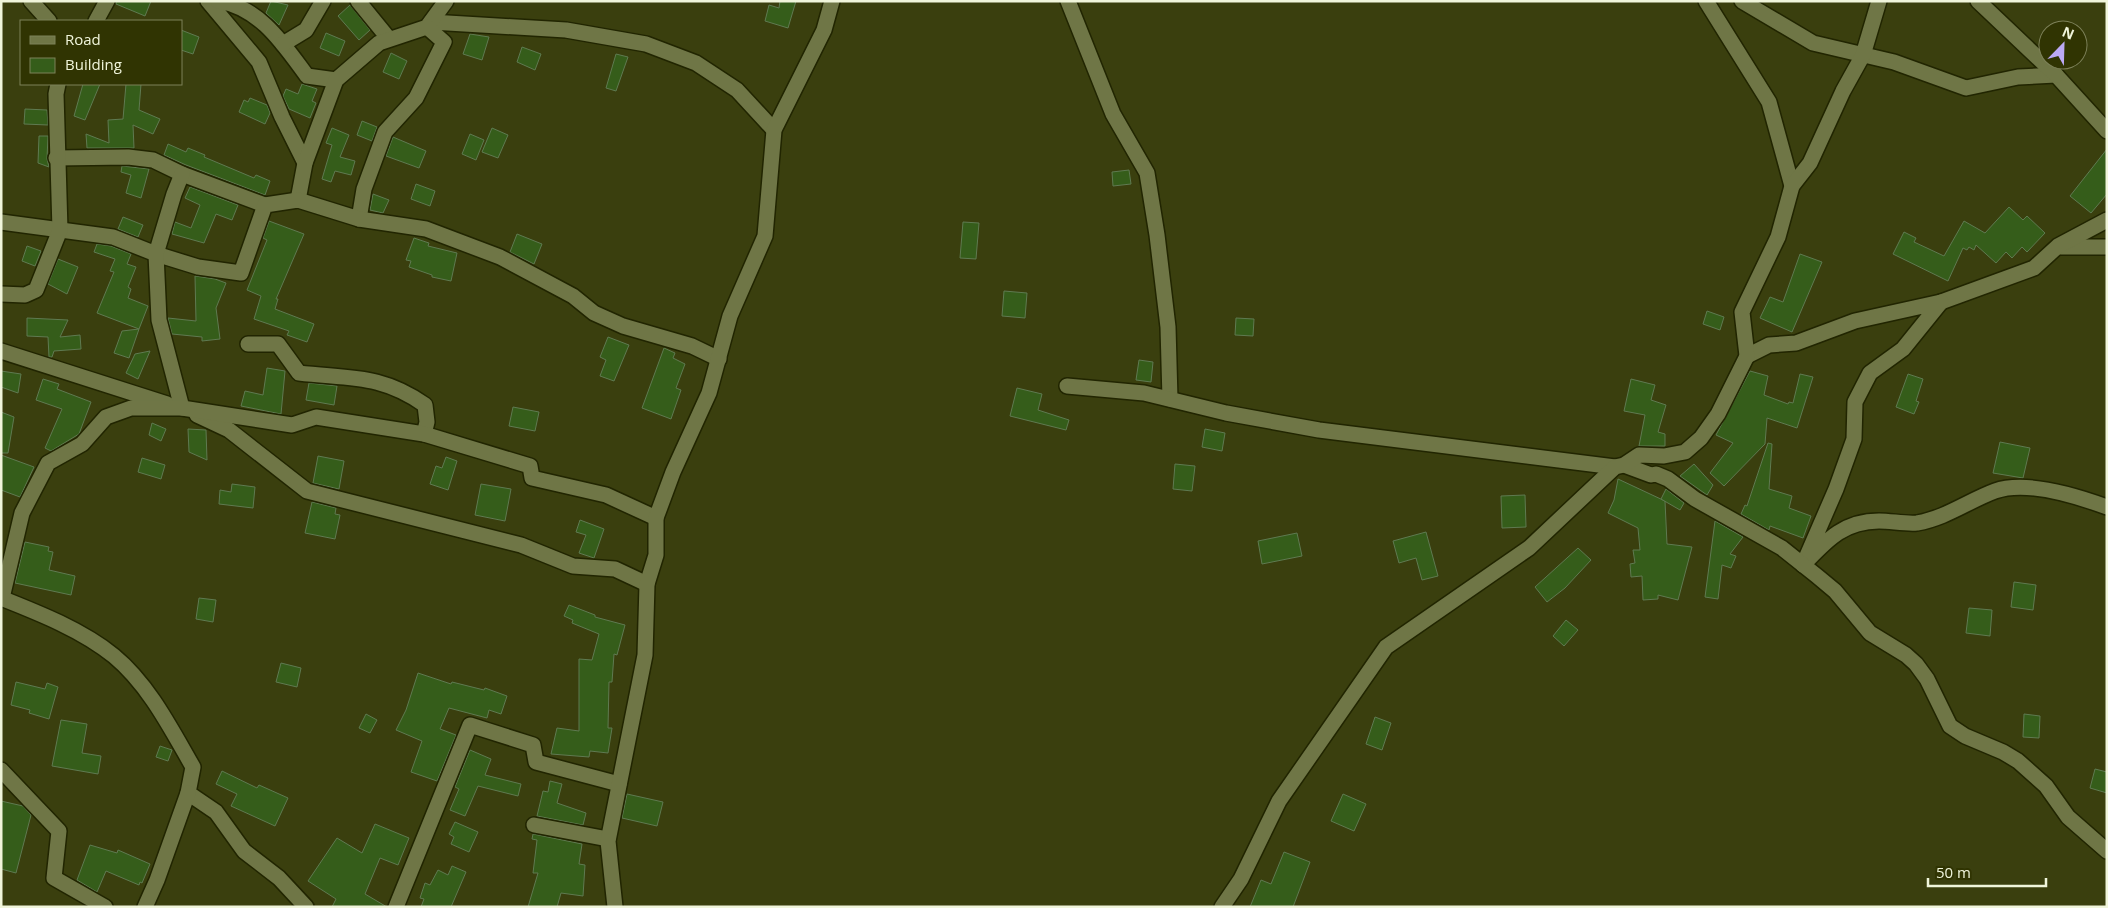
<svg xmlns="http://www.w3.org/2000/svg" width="2108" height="908" font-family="'Open Sans',sans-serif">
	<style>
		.building { fill: #355d1a; stroke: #5f7a51 }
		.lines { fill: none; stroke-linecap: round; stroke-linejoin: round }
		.minor-casing { stroke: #212501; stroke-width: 18 }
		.minor { stroke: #6f7646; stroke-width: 15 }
	</style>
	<rect width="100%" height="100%" fill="#3a3f0e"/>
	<!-- building -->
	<g class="building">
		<polygon points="116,1 151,1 145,16 116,4"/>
		<polygon points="271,1 288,5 279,25 266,13"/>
		<polygon points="780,1 796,1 788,28 765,21 769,5 779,8"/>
		<polygon points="350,5 370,30 359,40 338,16"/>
		<polygon points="181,30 199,37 193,54 181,50"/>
		<polygon points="326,33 345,41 339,56 320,48"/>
		<polygon points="470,34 489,37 482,60 463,54"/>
		<polygon points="522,47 541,54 535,70 517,62"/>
		<polygon points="391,53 407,61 399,79 383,72"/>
		<polygon points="616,54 628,57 616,91 606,88"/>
		<polygon points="83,84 100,84 85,120 74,116"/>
		<polygon points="126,84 141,84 139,110 160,119 153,134 133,125 134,148 87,148 86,134 109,143 108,120 123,119"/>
		<polygon points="302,84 317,89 312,101 316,103 310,118 289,109 283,96 286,89 298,94"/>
		<polygon points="250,98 267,105 270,113 265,124 239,112 244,100 248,102"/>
		<polygon points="25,109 47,110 48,125 24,124"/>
		<polygon points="362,121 377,127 372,141 357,135"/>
		<polygon points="332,128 349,135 340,157 355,161 351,175 335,171 331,182 322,179 332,145 326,143"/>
		<polygon points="492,128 508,135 498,158 482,152"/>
		<polygon points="470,134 484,140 476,160 462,154"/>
		<polygon points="39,136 48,136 47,159 49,167 38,163"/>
		<polygon points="393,137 426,151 419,168 386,156"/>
		<polygon points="168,144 186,152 188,148 205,155 204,157 254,178 256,175 270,181 265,195 186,165 164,155"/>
		<polygon points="2107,149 2107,194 2091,213 2070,196"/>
		<polygon points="122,166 149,169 141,198 126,193 131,175 121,172"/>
		<polygon points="1129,170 1131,184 1113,186 1112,172"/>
		<polygon points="416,184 435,191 430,206 411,199"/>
		<polygon points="190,187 238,205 232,220 216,214 204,243 172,234 175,222 191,228 200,205 185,198"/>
		<polygon points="373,194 389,200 383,213 370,210"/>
		<polygon points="2009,207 2023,220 2027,216 2045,233 2027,252 2022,247 2012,258 2006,252 1996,263 1976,245 1974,250 1969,247 1967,250 1963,248 1948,281 1893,254 1904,232 1916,238 1914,242 1944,256 1964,221 1985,233"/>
		<polygon points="123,217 143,225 138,237 118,229"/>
		<polygon points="269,221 304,234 276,299 278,299 275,309 314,324 307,342 287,335 289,331 254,319 261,296 247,290 267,240 263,238"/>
		<polygon points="963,222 979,223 976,259 960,258"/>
		<polygon points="517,234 542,244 534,264 510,252"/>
		<polygon points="414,238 429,243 428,246 457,253 451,281 432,277 432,275 409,267 411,261 406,260"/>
		<polygon points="97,244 111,246 131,254 127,264 136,267 128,287 131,289 128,298 148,306 139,329 97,313 114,272 110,271 115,259 94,252"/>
		<polygon points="27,246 41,251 35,266 22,261"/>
		<polygon points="1800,254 1822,262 1792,332 1760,318 1770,297 1783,302"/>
		<polygon points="58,259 78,267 67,294 48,284"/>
		<polygon points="195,276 215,279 226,283 216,308 220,339 202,341 202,337 172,334 168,318 196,321"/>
		<polygon points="1004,291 1027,293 1025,318 1002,316"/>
		<polygon points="1707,311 1724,317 1720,330 1703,324"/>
		<polygon points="27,318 68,320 60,337 80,335 81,349 54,351 52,357 49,357 48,337 27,336"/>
		<polygon points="1236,318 1254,319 1253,336 1235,335"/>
		<polygon points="139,329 129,358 114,353 122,331"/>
		<polygon points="608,337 629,345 614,381 600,376 606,360 600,357"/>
		<polygon points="664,348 675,353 673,358 685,364 676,388 681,390 671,419 642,408"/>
		<polygon points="150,351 138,379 126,373 135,354"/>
		<polygon points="1139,360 1153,362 1151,382 1136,380"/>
		<polygon points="267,368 285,371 281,414 241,406 245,391 263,395"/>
		<polygon points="1,371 21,374 18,393 1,387"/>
		<polygon points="1750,371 1768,376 1764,395 1788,404 1789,402 1793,403 1800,374 1813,377 1797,428 1767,418 1765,444 1724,486 1710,473 1733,443 1716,435"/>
		<polygon points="1908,374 1923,379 1916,401 1919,402 1914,414 1896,407"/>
		<polygon points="43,379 59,384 57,389 91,402 79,434 51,451 45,448 62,409 36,400"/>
		<polygon points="1631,379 1655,385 1651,400 1666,405 1658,432 1665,434 1665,446 1639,446 1645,415 1624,411"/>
		<polygon points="309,383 337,386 334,405 306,400"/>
		<polygon points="1017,388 1042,394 1038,410 1069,420 1066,430 1010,416"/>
		<polygon points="513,407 539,412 535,431 509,426"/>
		<polygon points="1,412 14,417 8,453 1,453"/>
		<polygon points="152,423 166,429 161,441 149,435"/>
		<polygon points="188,429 206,430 207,460 189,452"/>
		<polygon points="1205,429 1225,433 1222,451 1202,447"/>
		<polygon points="2000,442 2030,448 2023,478 1993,473"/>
		<polygon points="1768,443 1772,444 1769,489 1792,496 1789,508 1811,516 1803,538 1770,526 1769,530 1741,514 1745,505 1747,506"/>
		<polygon points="1,455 34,467 20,497 1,490"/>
		<polygon points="318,456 344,461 339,489 313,483"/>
		<polygon points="446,457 457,461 448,490 430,484 436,466 442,468"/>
		<polygon points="142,458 165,465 161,479 138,472"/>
		<polygon points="1175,464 1195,466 1192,491 1173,489"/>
		<polygon points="1694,464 1713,485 1707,495 1680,476"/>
		<polygon points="1618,479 1665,501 1667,544 1692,547 1678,600 1658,595 1658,599 1643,600 1642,576 1631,577 1630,564 1635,563 1633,550 1640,550 1638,528 1608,513 1614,500"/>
		<polygon points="232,484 255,487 253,508 219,504 220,490 231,492"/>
		<polygon points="481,484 511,489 505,521 475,515"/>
		<polygon points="1666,489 1684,503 1680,510 1661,499"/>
		<polygon points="1525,495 1526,527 1502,528 1501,496"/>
		<polygon points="312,502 336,508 335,514 340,515 335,539 305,533"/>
		<polygon points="580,520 604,529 594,558 579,553 586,535 576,532"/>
		<polygon points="1715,521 1743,537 1730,554 1736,556 1731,568 1722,565 1718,599 1705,597"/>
		<polygon points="1426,532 1438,576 1422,580 1416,558 1399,563 1393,541"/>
		<polygon points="1297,533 1302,556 1262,564 1258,541"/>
		<polygon points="25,542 49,547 48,551 53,552 49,570 75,576 71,595 15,583"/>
		<polygon points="1578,548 1591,560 1565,588 1547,602 1535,587"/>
		<polygon points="2014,582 2036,585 2033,610 2011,607"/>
		<polygon points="199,598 216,600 213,622 196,619"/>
		<polygon points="569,605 595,615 595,617 625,625 617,655 614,654 612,682 609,682 608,728 612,728 608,753 590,751 589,757 551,754 557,728 579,731 579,659 592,660 599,634 572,623 573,620 564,616"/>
		<polygon points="1969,608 1992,610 1990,636 1966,633"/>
		<polygon points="1566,620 1578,630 1564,646 1553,636"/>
		<polygon points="281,663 301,668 297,687 276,682"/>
		<polygon points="418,673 451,684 452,682 484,690 485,688 507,696 501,714 489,710 487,718 449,708 440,729 456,735 437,781 411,772 422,741 396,730 406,710"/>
		<polygon points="16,682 45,689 47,683 58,687 49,719 29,713 30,710 11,705"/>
		<polygon points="366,714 377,720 370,733 359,728"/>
		<polygon points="2024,714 2040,716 2039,738 2023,737"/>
		<polygon points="1375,717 1391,723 1382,750 1366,744"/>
		<polygon points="61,720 87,724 82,753 101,756 98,774 52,766"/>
		<polygon points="160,746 172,750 168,761 156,757"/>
		<polygon points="470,750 491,759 485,775 521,784 518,796 478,786 465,816 450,810 459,789 455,787"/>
		<polygon points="2095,769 2107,772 2107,793 2090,788"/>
		<polygon points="222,771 257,788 259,785 288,798 275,826 231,806 237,794 216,784"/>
		<polygon points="550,781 562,784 557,803 586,813 583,825 537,816 543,791 548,792"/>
		<polygon points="627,794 663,802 657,826 622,818"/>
		<polygon points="1343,794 1366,804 1354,831 1331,821"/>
		<polygon points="1,801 23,806 31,815 16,873 1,869"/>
		<polygon points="455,822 478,832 469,852 451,844 454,837 449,834"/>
		<polygon points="375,824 409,838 398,865 380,858 365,894 387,907 332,907 336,899 308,881 337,838 362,853"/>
		<polygon points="533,834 582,844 579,864 585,865 583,896 561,893 557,907 528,907 538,873 533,873 537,840 532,839"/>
		<polygon points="90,845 117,853 118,850 150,864 142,883 140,882 139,885 106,871 97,892 77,880"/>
		<polygon points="1284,852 1310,862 1293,907 1250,907 1261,880 1271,884"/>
		<polygon points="452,866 466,872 451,907 421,907 424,899 420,898 425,883 430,885 438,870 448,875"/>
	</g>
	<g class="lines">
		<!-- minor casing -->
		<g class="minor-casing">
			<g id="minor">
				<polyline points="31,1 49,21"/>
				<polyline points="208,1 259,62 282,117 305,163"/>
				<path d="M218 1C260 7 284 45 307 76L336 80"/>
				<polyline points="358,1 389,39"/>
				<polyline points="1068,1 1113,114 1147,173 1157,235 1168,327 1170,399"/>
				<polyline points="1706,1 1769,102 1792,186"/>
				<polyline points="1742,1 1813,43 1894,62 1966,88 2018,77 2056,75 2107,131"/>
				<polyline points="1978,1 2056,75"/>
				<polyline points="96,21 107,1"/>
				<polyline points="431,22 566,30 646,44 696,63 737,90 774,130"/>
				<polyline points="283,44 306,30 323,1"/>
				<polyline points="56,158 128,157 153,160 182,174 265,205"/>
				<polyline points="298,200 305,163 336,80 379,43 427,27 446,1"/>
				<polyline points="359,219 364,189 385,132 416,98 444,42 427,27"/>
				<polyline points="1,222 113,237 156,254 198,267 241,273 265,205 298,200 359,219 426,229 500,257 573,296 594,313 623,326 692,346 719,359"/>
				<polyline points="2061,247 2107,247"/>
				<polyline points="1,294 25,295 36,290 60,230 56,94 58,84"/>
				<polyline points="1941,302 2034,268 2058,246 2107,220"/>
				<path d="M248 344H278L299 373C350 379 381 374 425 405L427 422 424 434"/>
				<polyline points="1,351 167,404"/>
				<path d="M1747 356 1769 345 1796 343 1855 321 1941 302 1903 349 1870 373 1855 402 1854 439 1836 489 1803 565C1826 541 1843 521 1879 521 1891 521 1905 524 1917 523 1946 518 1968 501 1995 491 2026 480 2077 496 2107 507"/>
				<polyline points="1067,386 1144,393 1226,413 1319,430 1615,467"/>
				<polyline points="182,408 159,320 156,254 174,194 182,174"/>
				<polyline points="197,415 229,430 307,491 521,545 573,566 615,569 647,584"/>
				<polyline points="1624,465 1651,475 1656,474 1668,479 1695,499 1782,548 1817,576 1835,591 1870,633 1906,655 1916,664 1927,679 1950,726 1965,736 2003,752 2018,761 2046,786 2068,817 2107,851"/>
				<path d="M1 598C39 613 82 630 114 656 149 685 171 729 193 767L188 793 216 812 244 851 279 878 306 907"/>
				<polyline points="2,598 22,513 48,463 82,444 106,417 131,408 182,408 292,425 316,417 424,434 530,466 532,478 606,495 656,518"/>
				<polyline points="1,770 59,831 54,878 105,907"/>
				<polyline points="534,825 608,839"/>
				<polyline points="145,907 157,880 188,793"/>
				<polyline points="396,907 470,725 533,745 536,762 619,784"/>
				<polyline points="615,907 608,841 645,655 647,584 656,555 656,518 673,472 709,393 730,316 765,236 774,130 824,30 832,1"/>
				<polyline points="1222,907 1241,879 1279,801 1386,647 1529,548 1615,467 1624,465 1639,455 1664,456 1685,452 1701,438 1718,414 1747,356 1742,312 1778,237 1792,186 1810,163 1843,91 1863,55 1879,1"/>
			</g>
		</g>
		<!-- minor -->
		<use href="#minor" class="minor"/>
	</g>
	<!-- border -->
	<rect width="2108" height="908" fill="none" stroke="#f0f5db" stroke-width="5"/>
	<!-- legend -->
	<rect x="20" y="20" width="162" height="65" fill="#303402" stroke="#7d8159"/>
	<rect x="30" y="36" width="25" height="8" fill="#6f7646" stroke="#7d8159"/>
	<text x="65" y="45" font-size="15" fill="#f0f5db">Road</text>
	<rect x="30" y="58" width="25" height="15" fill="#355d1a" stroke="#7d8159"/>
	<text x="65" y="70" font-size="15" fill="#f0f5db">Building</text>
	<!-- north arrow -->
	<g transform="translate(2063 45) rotate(23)"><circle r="24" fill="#303402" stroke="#7d8159"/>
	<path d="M0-4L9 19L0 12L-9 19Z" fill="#bca9f5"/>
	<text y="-8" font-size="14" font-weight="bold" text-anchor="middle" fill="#f0f5db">N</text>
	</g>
	<!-- scale -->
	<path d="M1928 878v8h118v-8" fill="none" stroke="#f0f5db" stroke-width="2.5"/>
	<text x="1936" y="878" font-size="15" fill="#f0f5db" stroke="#303402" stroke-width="4" paint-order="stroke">50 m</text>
</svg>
